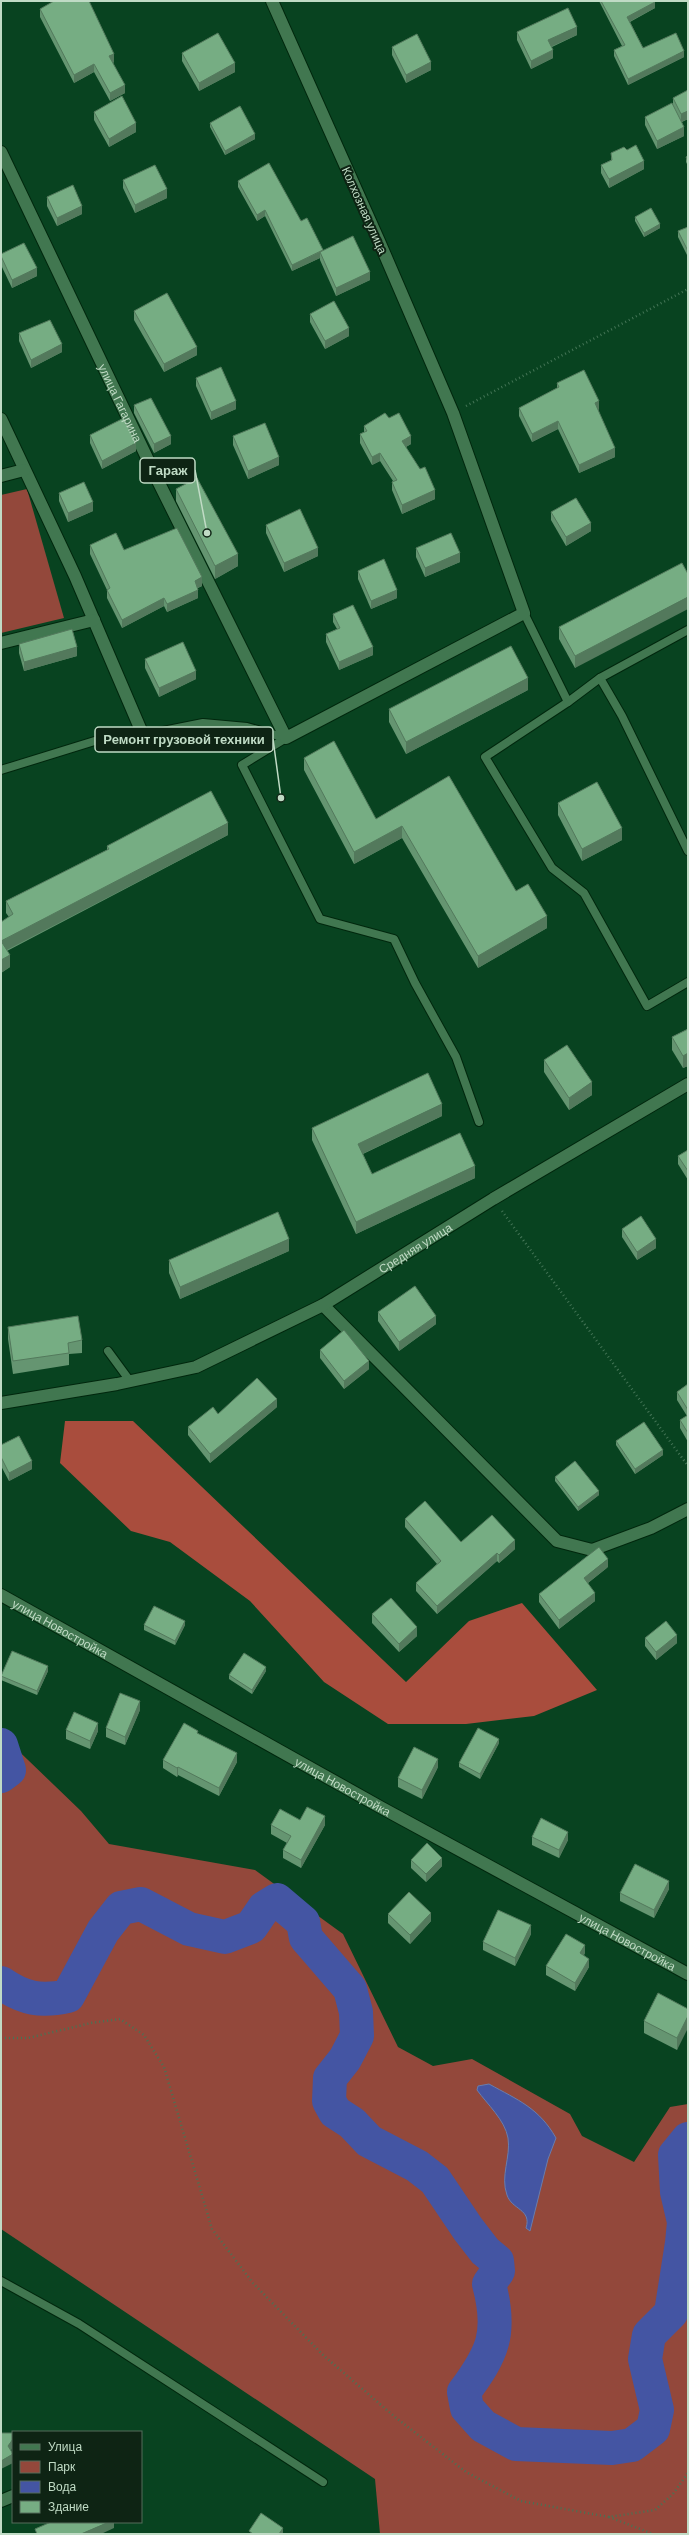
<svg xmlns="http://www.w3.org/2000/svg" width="689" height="2535" font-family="Barlow,sans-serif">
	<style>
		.green { fill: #93483b }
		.forest { fill: #a94d3d }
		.water { fill: #4455a3; stroke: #697dad }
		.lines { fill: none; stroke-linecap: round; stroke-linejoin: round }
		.river { stroke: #4455a3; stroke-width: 34 }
		.lane-casing { stroke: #00270d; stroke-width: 10 }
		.street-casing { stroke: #00270d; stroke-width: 14 }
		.path { stroke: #447556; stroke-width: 2.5; stroke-dasharray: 1 3; stroke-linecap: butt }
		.lane { stroke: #417750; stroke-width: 8 }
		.street { stroke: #417750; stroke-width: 12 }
		.wall { fill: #659571 }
		.shaded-wall { fill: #53795c }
		.building { fill: #76ad83; stroke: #53795c }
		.labels { text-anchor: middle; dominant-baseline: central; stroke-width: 4; stroke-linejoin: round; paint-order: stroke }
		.street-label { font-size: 12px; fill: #c0dbc5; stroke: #0e2414 }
		.leader { fill: none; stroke: #c0dbc5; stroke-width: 1.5 }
		.callout-dot { fill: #c0dbc5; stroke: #0e2414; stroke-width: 1.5 }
		.callout { fill: #0e2414; stroke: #c0dbc5; stroke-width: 1.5 }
		.callout-label { font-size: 13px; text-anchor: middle; font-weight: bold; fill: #c0dbc5 }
	</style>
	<rect width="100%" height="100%" fill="#084320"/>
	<!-- green -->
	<g class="green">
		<polygon points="27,489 64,618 1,633 1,495"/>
		<polygon points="1,1734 81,1811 109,1844 255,1870 343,1934 398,2047 433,2066 472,2059 570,2114 582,2136 634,2162 670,2107 688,2104 688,2534 380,2534 375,2479 1,2229"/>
	</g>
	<!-- forest -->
	<polygon class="forest" points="65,1421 133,1421 406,1682 469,1621 522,1603 597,1690 534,1716 466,1724 388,1724 324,1682 250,1601 170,1542 131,1531 60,1463"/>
	<!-- water -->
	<path class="water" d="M489 2084C518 2100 539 2108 556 2138L548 2159 530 2231 526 2228C532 2209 512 2210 507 2195 500 2176 511 2157 508 2138 505 2120 487 2104 477 2090L478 2086Z"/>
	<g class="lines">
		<!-- river -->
		<g class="river">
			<polyline points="1,1745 9,1770 1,1776"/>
			<path d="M1 1983C24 1999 41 2002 68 1996L103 1931 121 1908 141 1904 189 1929 225 1937 251 1927 264 1908 277 1900 303 1922 306 1938 350 1989 356 2012 357 2036 345 2059 330 2078 329 2101 335 2112 352 2123 369 2141 417 2166 435 2180 468 2229 485 2251 497 2261 498 2271 489 2284C502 2333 493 2353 464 2392L467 2408 483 2426 516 2444 612 2448 632 2445 653 2429 657 2410 645 2359 649 2335 671 2313 682 2243 684 2222 677 2192 675 2155 688 2139"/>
		</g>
		<!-- lane casing -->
		<g class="lane-casing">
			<g id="lane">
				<polyline points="524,613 568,702 485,757 552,868 584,893 647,1006 688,982"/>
				<polyline points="688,630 600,678 622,716 688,851"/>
				<polyline points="568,702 600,678"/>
				<polyline points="286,738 242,765 320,919 394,939 415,983 456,1057 479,1122"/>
				<polyline points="1,770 114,735 143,735 203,723 247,727 286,738"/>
				<polyline points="108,1351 130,1381"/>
				<polyline points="1,2281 79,2324 323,2482"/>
			</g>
		</g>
		<!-- street casing -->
		<g class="street-casing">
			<g id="street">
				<path id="s1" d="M1 152 159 483 286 738 524 613 453 413 379 241 272 1"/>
				<polyline points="1,419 75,576 143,735"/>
				<polyline points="1,476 24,470"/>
				<polyline points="1,643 94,620"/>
				<polyline points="323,1305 557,1541 592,1550 651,1528 688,1509"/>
				<path id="s2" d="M1 1403 117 1384 196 1367 323 1305 493 1199 688 1084"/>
				<path id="s3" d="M1 1595 382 1808 688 1974"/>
				<polyline points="1,2501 13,2496"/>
			</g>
		</g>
		<!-- path -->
		<g class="path">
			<polyline points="466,406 688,289"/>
			<polyline points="502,1211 688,1466"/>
			<polyline points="1,2038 28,2038 91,2023 120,2019 144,2035 164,2067 212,2229 253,2283 323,2355 395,2417 466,2472 521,2501 609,2517 655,2510 673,2494 688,2473"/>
			<polyline points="609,2517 653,2534"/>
		</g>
		<!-- lane -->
		<use href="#lane" class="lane"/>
		<!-- street -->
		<use href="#street" class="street"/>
	</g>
	<!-- wall -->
	<g class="wall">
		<polygon points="599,1 655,1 655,8 630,22 643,48 684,57 628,85 614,56 614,50 622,46"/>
		<polygon points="40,9 114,62 113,63 125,93 110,101 94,72 74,83 40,17"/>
		<polygon points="517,32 577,35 552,47 553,58 531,69 517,40"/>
		<polygon points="392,47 431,70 406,83 392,55"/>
		<polygon points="182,53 235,72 199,91 182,61"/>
		<polygon points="673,98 688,119 682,122 684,136 657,149 645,125 645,117 673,105"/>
		<polygon points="94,112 136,132 109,147 94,120"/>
		<polygon points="210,123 255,139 225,155 210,127"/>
		<polygon points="627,150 644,169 609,188 601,173 601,165 611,160 611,153"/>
		<polygon points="688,156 688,166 686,162 686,157"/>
		<polygon points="123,180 167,198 135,213 123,188"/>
		<polygon points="238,181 301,221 323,250 370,280 336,296 320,260 320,258 292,271 265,216 257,221 238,187"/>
		<polygon points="47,197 82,214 57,226 47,206"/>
		<polygon points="635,217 660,228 644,237 635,221"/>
		<polygon points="688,227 688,257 678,237 678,231"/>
		<polygon points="1,254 37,276 12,288 1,265"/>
		<polygon points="134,311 197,355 164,372 134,320"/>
		<polygon points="310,314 349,336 325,349 310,322"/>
		<polygon points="19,333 62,352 31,368 19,341"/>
		<polygon points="196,378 236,409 211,420 196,386"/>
		<polygon points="557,383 599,409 598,410 615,457 579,473 558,429 532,442 519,416 519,408 557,388"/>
		<polygon points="134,405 171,444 154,453 134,413"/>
		<polygon points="389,418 411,444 406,447 435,499 402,514 392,490 392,482 393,481 380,461 372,465 360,443 360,434 364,432 364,426"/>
		<polygon points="90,435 136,451 102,469 90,443"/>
		<polygon points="233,436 279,465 248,479 233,445"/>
		<polygon points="176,489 238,566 215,579 176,501"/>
		<polygon points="59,493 93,511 68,522 59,501"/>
		<polygon points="551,512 591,531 566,546 551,520"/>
		<polygon points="266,525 318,556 284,572 266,533"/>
		<polygon points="90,545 124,550 202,586 198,588 198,598 167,612 164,606 122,628 107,598 107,590 90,554"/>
		<polygon points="416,548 460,562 425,577 416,557"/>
		<polygon points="358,571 397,598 371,609 358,579"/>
		<polygon points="688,574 575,668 559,639 559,627"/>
		<polygon points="333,614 373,655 339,670 326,642 326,634 337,629 333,622"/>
		<polygon points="19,644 77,656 24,671 19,653"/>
		<polygon points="145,659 196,679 159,697 145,668"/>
		<polygon points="528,690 406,754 389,722 389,709"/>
		<polygon points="304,758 376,819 449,776 516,891 547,928 478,968 402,838 354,864 304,770"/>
		<polygon points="558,803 622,840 582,861 558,815"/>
		<polygon points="228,835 7,951 10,967 1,973 9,917 6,913 6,901 107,850 107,846"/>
		<polygon points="688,1029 688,1066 683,1068 672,1050 672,1037"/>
		<polygon points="544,1060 592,1095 569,1110 544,1072"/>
		<polygon points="442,1116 363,1154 372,1174 475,1178 356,1234 312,1140 312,1128"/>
		<polygon points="688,1150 688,1180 678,1164 678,1156"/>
		<polygon points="622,1229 656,1248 637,1260 622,1237"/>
		<polygon points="289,1251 180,1299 169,1273 169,1260"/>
		<polygon points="378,1312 436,1324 399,1351 378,1321"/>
		<polygon points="8,1327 82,1340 82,1353 69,1354 69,1365 13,1374 8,1339"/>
		<polygon points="320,1350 369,1369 344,1389 320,1358"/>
		<polygon points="688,1384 688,1442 680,1428 680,1420 687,1416 677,1400 677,1392"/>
		<polygon points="277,1407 210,1463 188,1435 188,1427 218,1414"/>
		<polygon points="616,1441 663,1455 635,1474 616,1445"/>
		<polygon points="1,1445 32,1469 9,1481 1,1466"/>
		<polygon points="555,1477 599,1495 578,1511 555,1481"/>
		<polygon points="405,1519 461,1542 515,1549 499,1563 497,1561 437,1614 416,1591 416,1583 437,1564 405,1527"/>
		<polygon points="608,1567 588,1583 595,1601 559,1629 539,1602 539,1594"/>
		<polygon points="372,1614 417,1636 399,1652 372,1623"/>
		<polygon points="144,1625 185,1625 175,1645 144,1630"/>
		<polygon points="645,1638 677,1643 656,1660 645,1646"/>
		<polygon points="48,1671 37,1695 1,1680 1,1676"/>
		<polygon points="266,1671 252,1694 229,1679 229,1675"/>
		<polygon points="140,1710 125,1745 106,1737 106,1728"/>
		<polygon points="66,1730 98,1731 90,1749 66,1739"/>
		<polygon points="198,1734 237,1762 219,1796 178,1775 177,1777 163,1768 163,1760"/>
		<polygon points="499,1743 480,1779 459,1767 459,1763"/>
		<polygon points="438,1767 422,1799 398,1787 398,1778"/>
		<polygon points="300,1820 325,1825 301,1868 283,1858 283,1850 287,1843 271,1834 271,1825"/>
		<polygon points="532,1837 568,1840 559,1858 532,1845"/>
		<polygon points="411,1860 442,1866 426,1882 411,1868"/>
		<polygon points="669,1889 654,1918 620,1901 620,1893"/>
		<polygon points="388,1914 431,1921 410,1944 388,1923"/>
		<polygon points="531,1934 515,1966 483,1950 483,1942"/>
		<polygon points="585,1953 584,1955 589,1967 575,1991 546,1975 546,1966"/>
		<polygon points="688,2009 677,2050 644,2033 644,2021"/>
	</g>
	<!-- shaded-wall -->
	<g class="shaded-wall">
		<polygon points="655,2 655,8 627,23 627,17"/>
		<polygon points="577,27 577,35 548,48 548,40"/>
		<polygon points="553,50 553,58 531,69 531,61"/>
		<polygon points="684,51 684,57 628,85 628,79"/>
		<polygon points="114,54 114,62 109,64 109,56"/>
		<polygon points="431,62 431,70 406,83 406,75"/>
		<polygon points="235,63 235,72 199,91 199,83"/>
		<polygon points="94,64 94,72 74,83 74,75"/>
		<polygon points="125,85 125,93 110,101 110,93"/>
		<polygon points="688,111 688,119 681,122 681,114"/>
		<polygon points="136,123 136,132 109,147 109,139"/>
		<polygon points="684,127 684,136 657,149 657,141"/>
		<polygon points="255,134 255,139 225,155 225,151"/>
		<polygon points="644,161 644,169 609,188 609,179"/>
		<polygon points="167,189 167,198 135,213 135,205"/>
		<polygon points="82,206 82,214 57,226 57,218"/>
		<polygon points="265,210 265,216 257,221 257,215"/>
		<polygon points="660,224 660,228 644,237 644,233"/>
		<polygon points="320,252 320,258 292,271 292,265"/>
		<polygon points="37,268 37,276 12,288 12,280"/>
		<polygon points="370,272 370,280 336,296 336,288"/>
		<polygon points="349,328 349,336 325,349 325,341"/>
		<polygon points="62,344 62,352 31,368 31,360"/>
		<polygon points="197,347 197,355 164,372 164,364"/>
		<polygon points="236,401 236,409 211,420 211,412"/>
		<polygon points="599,401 599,409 595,412 595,403"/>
		<polygon points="558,421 558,429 532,442 532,434"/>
		<polygon points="171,436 171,444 154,453 154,444"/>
		<polygon points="411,436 411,444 402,449 402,441"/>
		<polygon points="136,443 136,451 102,469 102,461"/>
		<polygon points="615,448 615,457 579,473 579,465"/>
		<polygon points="380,453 380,461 372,465 372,457"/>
		<polygon points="279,457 279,465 248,479 248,471"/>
		<polygon points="435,490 435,499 402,514 402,505"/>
		<polygon points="93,502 93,511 68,522 68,513"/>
		<polygon points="591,523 591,531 566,546 566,537"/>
		<polygon points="318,548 318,556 284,572 284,563"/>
		<polygon points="460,553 460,562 425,577 425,568"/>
		<polygon points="238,554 238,566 215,579 215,566"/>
		<polygon points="202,577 202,586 195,589 195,581"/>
		<polygon points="198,590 198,598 167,612 167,604"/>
		<polygon points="397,590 397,598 371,609 371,601"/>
		<polygon points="688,597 688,609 575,668 575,656"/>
		<polygon points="164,598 164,606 122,628 122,620"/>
		<polygon points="77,647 77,656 24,671 24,662"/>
		<polygon points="373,647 373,655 339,670 339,662"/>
		<polygon points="196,671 196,679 159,697 159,688"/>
		<polygon points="528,678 528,690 406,754 406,742"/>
		<polygon points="228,823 228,835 1,953 1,941"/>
		<polygon points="402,826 402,838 354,864 354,852"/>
		<polygon points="622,828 622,840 582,861 582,849"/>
		<polygon points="547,916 547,928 478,968 478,956"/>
		<polygon points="10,955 10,967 1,973 1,960"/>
		<polygon points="688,1053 688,1066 683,1068 683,1056"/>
		<polygon points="592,1082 592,1095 569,1110 569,1098"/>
		<polygon points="442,1104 442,1116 358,1156 358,1144"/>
		<polygon points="475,1166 475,1178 356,1234 356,1222"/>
		<polygon points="289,1239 289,1251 180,1299 180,1287"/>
		<polygon points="656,1239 656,1248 637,1260 637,1252"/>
		<polygon points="436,1316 436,1324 399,1351 399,1342"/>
		<polygon points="369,1361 369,1369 344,1389 344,1381"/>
		<polygon points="277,1399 277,1407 210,1463 210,1454"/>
		<polygon points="663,1450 663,1455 635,1474 635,1469"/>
		<polygon points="32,1461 32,1469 9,1481 9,1473"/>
		<polygon points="599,1491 599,1495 578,1511 578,1507"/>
		<polygon points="515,1540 515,1549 499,1563 499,1555"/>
		<polygon points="497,1553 497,1561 437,1614 437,1606"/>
		<polygon points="608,1559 608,1567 584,1586 584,1578"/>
		<polygon points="595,1593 595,1601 559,1629 559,1620"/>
		<polygon points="185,1621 185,1625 175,1645 175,1641"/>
		<polygon points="417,1627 417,1636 399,1652 399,1644"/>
		<polygon points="677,1635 677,1643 656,1660 656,1652"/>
		<polygon points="48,1666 48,1671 37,1695 37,1691"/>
		<polygon points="266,1667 266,1671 252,1694 252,1690"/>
		<polygon points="140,1701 140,1710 125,1745 125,1737"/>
		<polygon points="98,1723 98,1731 90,1749 90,1741"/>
		<polygon points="499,1739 499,1743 480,1779 480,1774"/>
		<polygon points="237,1753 237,1762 219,1796 219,1788"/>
		<polygon points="438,1759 438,1767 422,1799 422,1790"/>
		<polygon points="178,1767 178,1775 177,1777 177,1768"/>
		<polygon points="325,1816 325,1825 301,1868 301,1860"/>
		<polygon points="568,1832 568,1840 559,1858 559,1850"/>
		<polygon points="442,1858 442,1866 426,1882 426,1874"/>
		<polygon points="669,1881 669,1889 654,1918 654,1910"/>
		<polygon points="431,1913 431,1921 410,1944 410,1935"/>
		<polygon points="531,1925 531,1934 515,1966 515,1958"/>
		<polygon points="585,1945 585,1953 580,1961 580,1953"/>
		<polygon points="589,1959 589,1967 575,1991 575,1983"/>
		<polygon points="688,2016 688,2028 677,2050 677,2038"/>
		<polygon points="13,2439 13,2447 8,2455 8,2446"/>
		<polygon points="13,2454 13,2463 1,2469 1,2461"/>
		<polygon points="109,2522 114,2522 114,2528 101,2534 81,2534"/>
		<polygon points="283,2528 283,2534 279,2534"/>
	</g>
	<!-- building -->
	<g class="building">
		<polygon points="54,1 89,1 114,54 109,56 125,85 110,93 94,64 74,75 40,9"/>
		<polygon points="601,1 655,1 655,2 627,17 643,48 676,33 684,51 628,79 614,50 625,45"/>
		<polygon points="568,8 577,27 548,40 553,50 531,61 517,32"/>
		<polygon points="218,33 235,63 199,83 182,53"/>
		<polygon points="417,34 431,62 406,75 392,47"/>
		<polygon points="688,90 688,111 681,114 673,98"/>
		<polygon points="122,96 136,123 109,139 94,112"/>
		<polygon points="672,103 684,127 657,141 645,117"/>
		<polygon points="240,106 255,134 225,151 210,123"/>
		<polygon points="636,145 644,161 609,179 601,165 612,160 611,153 624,147 627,150"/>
		<polygon points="688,156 688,162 686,157"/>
		<polygon points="269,163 301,221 307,218 323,250 292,265 265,210 257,215 238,181"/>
		<polygon points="155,165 167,189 135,205 123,180"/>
		<polygon points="73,185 82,206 57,218 47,197"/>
		<polygon points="651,208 660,224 644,233 635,217"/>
		<polygon points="688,227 688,251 678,231"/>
		<polygon points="353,236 370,272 336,288 320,252"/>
		<polygon points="24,243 37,268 12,280 1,256 1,254"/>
		<polygon points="167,293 197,347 164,364 134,311"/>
		<polygon points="334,301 349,328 325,341 310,314"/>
		<polygon points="50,320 62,344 31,360 19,333"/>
		<polygon points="221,367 236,401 211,412 196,378"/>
		<polygon points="584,370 599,401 595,403 615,448 579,465 558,421 532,434 519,408 559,387 557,383"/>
		<polygon points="151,398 171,436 154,444 134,405"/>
		<polygon points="385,413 389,418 399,413 411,436 402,441 420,469 425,467 435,490 402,505 392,482 397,480 380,453 372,457 360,434 367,431 364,426"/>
		<polygon points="124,418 136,443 102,461 90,435"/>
		<polygon points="265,423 279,457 248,471 233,436"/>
		<polygon points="197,478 238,554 215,566 176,489"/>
		<polygon points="84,482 93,502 68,513 59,493"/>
		<polygon points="576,498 591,523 566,537 551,512"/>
		<polygon points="300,509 318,548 284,563 266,525"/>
		<polygon points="177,528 202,577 195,581 198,590 167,604 164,598 122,620 107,590 110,588 90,545 116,533 124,550"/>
		<polygon points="451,533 460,553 425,568 416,548"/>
		<polygon points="384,559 397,590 371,601 358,571"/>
		<polygon points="682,563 688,574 688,597 575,656 559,627"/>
		<polygon points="353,605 373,647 339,662 326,634 340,628 333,614"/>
		<polygon points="72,629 77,647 24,662 19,644"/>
		<polygon points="183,642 196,671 159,688 145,659"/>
		<polygon points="511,646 528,678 406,742 389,709"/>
		<polygon points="334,741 376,819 449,776 516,891 528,884 547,916 478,956 402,826 354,852 304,758"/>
		<polygon points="597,782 622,828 582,849 558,803"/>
		<polygon points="211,791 228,823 1,941 10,955 1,960 1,922 13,914 6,901 109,849 107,846"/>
		<polygon points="688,1029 688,1053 683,1056 672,1037"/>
		<polygon points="567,1045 592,1082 569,1098 544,1060"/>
		<polygon points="428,1073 442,1104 358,1144 372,1174 460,1133 475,1166 356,1222 312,1128"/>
		<polygon points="688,1150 688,1171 678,1156"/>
		<polygon points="278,1212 289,1239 180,1287 169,1260"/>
		<polygon points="641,1216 656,1239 637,1252 622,1229"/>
		<polygon points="415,1286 436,1316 399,1342 378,1312"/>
		<polygon points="78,1316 82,1340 68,1343 69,1353 13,1361 8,1327"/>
		<polygon points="344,1330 369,1361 344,1381 320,1350"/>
		<polygon points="257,1378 277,1399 210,1454 188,1427 213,1407 218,1414"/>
		<polygon points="688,1384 688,1410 677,1392"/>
		<polygon points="688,1415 688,1433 680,1420"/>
		<polygon points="644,1422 663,1450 635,1469 616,1441"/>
		<polygon points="19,1436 32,1461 9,1473 1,1457 1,1445"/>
		<polygon points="575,1461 599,1491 578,1507 555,1477"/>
		<polygon points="425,1501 461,1542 492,1515 515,1540 499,1555 497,1553 437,1606 416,1583 441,1561 405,1519"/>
		<polygon points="599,1547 608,1559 584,1578 595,1593 559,1620 539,1594"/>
		<polygon points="391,1598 417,1627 399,1644 372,1614"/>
		<polygon points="154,1606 185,1621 175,1641 144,1625"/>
		<polygon points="666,1621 677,1635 656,1652 645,1638"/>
		<polygon points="12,1651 48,1666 37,1691 1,1676"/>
		<polygon points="244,1653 266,1667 252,1690 229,1675"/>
		<polygon points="120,1693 140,1701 125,1737 106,1728"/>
		<polygon points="74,1712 98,1723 90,1741 66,1730"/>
		<polygon points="184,1723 198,1731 197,1733 237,1753 219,1788 178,1767 177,1768 163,1760"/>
		<polygon points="478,1728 499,1739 480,1774 459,1763"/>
		<polygon points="414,1747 438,1759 422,1790 398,1778"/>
		<polygon points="307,1807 325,1816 301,1860 283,1850 291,1836 271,1825 280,1809 300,1820"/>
		<polygon points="541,1818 568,1832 559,1850 532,1837"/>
		<polygon points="427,1843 442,1858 426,1874 411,1860"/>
		<polygon points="635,1864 669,1881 654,1910 620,1893"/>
		<polygon points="409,1892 431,1913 410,1935 388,1914"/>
		<polygon points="498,1910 531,1925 515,1958 483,1942"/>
		<polygon points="566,1934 585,1945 580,1953 589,1959 575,1983 546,1966"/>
		<polygon points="658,1993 688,2009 688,2016 677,2038 644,2021"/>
		<polygon points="1,2432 2,2433 13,2433 13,2439 8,2446 13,2454 1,2461"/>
		<polygon points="261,2513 283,2528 279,2534 253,2534 249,2531"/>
		<polygon points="51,2522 109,2522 81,2534 37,2534 35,2529"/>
	</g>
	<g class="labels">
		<!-- street labels -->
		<g class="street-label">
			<text transform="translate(365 210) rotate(66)">Колхозная улица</text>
			<text stroke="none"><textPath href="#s1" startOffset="278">улица Гагарина</textPath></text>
			<text stroke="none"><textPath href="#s2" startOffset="448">Средняя улица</textPath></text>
			<text stroke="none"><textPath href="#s3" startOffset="68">улица Новостройка</textPath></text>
			<text stroke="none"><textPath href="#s3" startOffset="392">улица Новостройка</textPath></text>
			<text stroke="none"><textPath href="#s3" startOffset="716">улица Новостройка</textPath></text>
		</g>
	</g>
	<!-- callouts -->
	<path class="leader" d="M207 533L195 470M281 798L273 739"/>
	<g class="callout-dot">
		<circle cx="207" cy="533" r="4"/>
		<circle cx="281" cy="798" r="4"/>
	</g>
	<g class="callout">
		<rect x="140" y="458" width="55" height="25" rx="4"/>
		<rect x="95" y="727" width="178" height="25" rx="4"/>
	</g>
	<g class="callout-label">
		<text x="168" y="475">Гараж</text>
		<text x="184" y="744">Ремонт грузовой техники</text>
	</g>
	<!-- border -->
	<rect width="689" height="2535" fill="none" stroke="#c0dbc5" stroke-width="4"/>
	<!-- legend -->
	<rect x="12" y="2431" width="130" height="92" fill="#0e2414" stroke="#556d5b"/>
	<rect x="20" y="2444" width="20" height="6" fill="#417750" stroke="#556d5b"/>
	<text x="48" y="2451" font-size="12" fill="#c0dbc5">Улица</text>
	<rect x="20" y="2461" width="20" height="12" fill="#93483b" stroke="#556d5b"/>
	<text x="48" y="2471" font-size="12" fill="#c0dbc5">Парк</text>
	<rect x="20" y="2481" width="20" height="12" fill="#4455a3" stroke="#556d5b"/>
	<text x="48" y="2491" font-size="12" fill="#c0dbc5">Вода</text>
	<rect x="20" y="2501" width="20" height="12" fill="#76ad83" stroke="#556d5b"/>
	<text x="48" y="2511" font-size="12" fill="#c0dbc5">Здание</text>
</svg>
